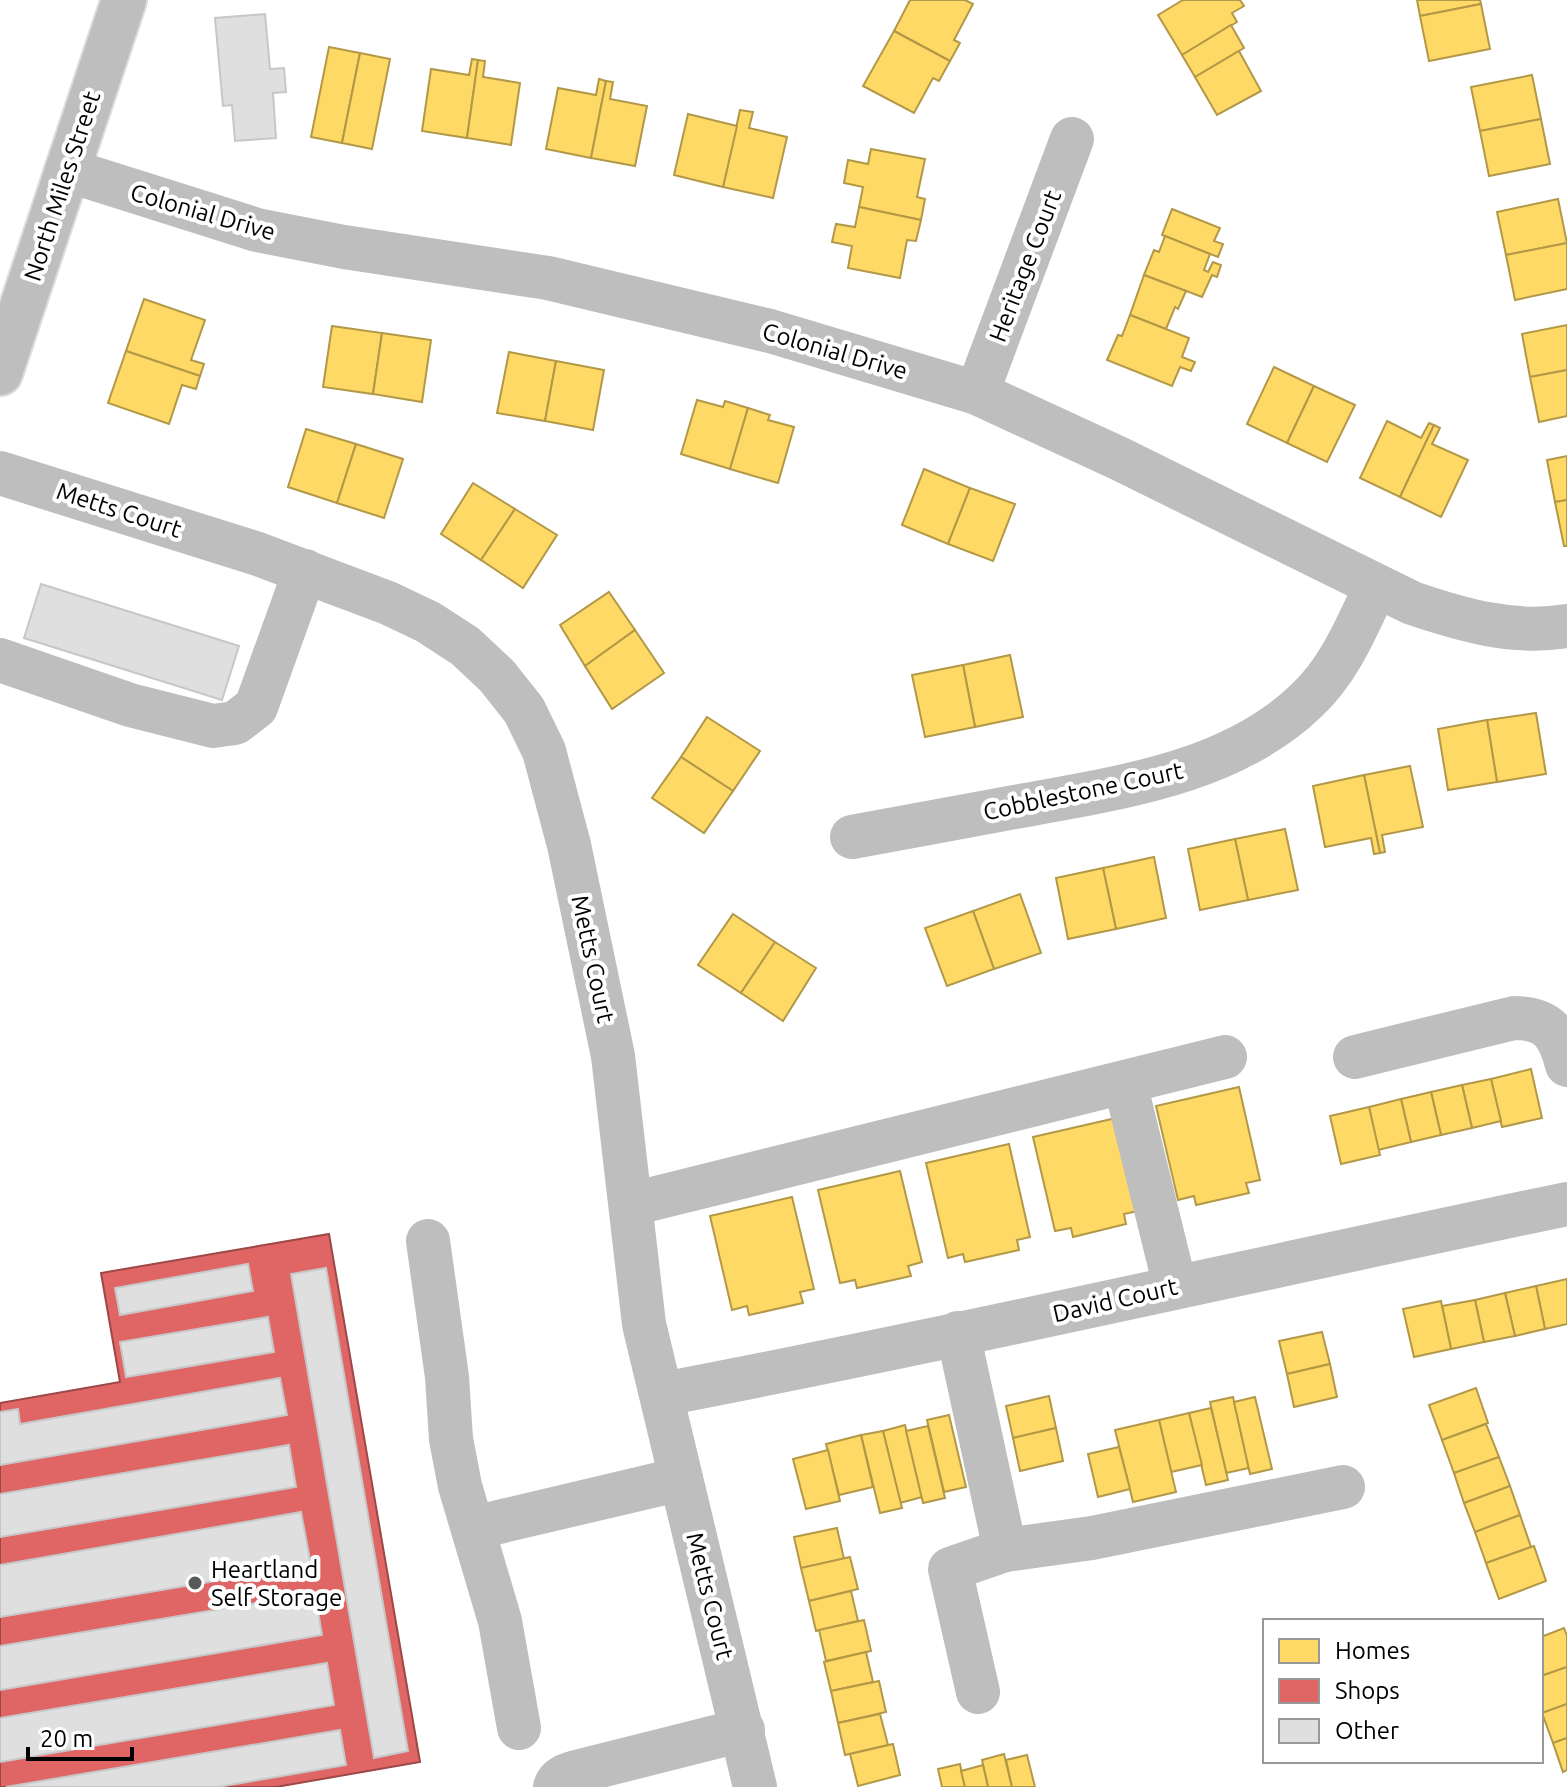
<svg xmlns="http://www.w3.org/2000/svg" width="1567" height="1787" font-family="Ubuntu,sans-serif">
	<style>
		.homes { fill: #ffd966; stroke: #b29847; stroke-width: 2 }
		.shops { fill: #e06666; stroke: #9d4747; stroke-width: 2 }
		.building { fill: #dfdfdf; stroke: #c7c7c7; stroke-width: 2 }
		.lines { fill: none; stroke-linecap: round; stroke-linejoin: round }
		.major-casing { stroke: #dbdbdb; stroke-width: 48 }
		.minor { stroke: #bebebe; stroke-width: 44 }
		.major { stroke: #bebebe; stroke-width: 44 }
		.poi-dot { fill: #595959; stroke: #fff; stroke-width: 3 }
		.labels { text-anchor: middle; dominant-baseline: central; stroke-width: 8; stroke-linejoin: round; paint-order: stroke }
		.street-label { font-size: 24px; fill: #000; stroke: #fff }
		.poi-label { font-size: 24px; fill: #000; stroke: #fff; text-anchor: start }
	</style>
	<rect width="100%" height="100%" fill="#fff"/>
	<!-- homes -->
	<g class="homes">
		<polygon points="910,0 965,0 973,4 954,40 960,43 950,61 894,31"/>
		<polygon points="1183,0 1240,0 1244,6 1232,13 1237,22 1182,55 1158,15"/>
		<polygon points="1417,0 1480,0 1481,4 1420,16"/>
		<polygon points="1481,4 1490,49 1429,61 1420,16"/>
		<polygon points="1231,25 1244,48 1195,77 1182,55"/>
		<polygon points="894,31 950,61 939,81 933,78 914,113 863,86"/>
		<polygon points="329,47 360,53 342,143 311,137"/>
		<polygon points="1239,51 1261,91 1217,115 1195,77"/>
		<polygon points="360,53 390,59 372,149 342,143"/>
		<polygon points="472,59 478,60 467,138 422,131 431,69 469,75"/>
		<polygon points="478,60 485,61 483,77 520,83 511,145 467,138"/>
		<polygon points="1532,75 1541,119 1480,131 1471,87"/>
		<polygon points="599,79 606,81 591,158 546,149 558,88 596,95"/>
		<polygon points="606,81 613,82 610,99 647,106 635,166 591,158"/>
		<polygon points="740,110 753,112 749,128 787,137 773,198 723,187"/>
		<polygon points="688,114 737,126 723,187 674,175"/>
		<polygon points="1541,119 1550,164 1489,176 1480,131"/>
		<polygon points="871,149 925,159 917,197 925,199 921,220 859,207 863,187 844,183 848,160 868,164"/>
		<polygon points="1558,199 1567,243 1506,255 1497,212"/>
		<polygon points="859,207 921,220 916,241 907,240 900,278 848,268 852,246 832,242 836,224 855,227"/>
		<polygon points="1172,209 1220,228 1214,241 1223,244 1218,257 1162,235"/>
		<polygon points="1165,236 1210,254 1204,270 1208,272 1213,262 1221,265 1217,277 1212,275 1202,297 1144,275 1154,250 1159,252"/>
		<polygon points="1567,243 1567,289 1515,300 1506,255"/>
		<polygon points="1144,275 1186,291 1178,309 1175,307 1166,329 1130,315"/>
		<polygon points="144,299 205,320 191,360 204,364 200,376 126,351"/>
		<polygon points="1130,315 1189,338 1182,357 1195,362 1191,371 1180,367 1172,386 1107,360 1118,335 1122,336"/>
		<polygon points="1567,325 1567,370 1530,377 1522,334"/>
		<polygon points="332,326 382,333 373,394 323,387"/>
		<polygon points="382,333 431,340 422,402 373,394"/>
		<polygon points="126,351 200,376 196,389 182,385 169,424 108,403"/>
		<polygon points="509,352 556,361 545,421 497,413"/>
		<polygon points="556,361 604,370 593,430 545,421"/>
		<polygon points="1274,367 1314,386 1287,443 1247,424"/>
		<polygon points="1567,370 1567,416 1539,422 1530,377"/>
		<polygon points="1314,386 1355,405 1327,462 1287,443"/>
		<polygon points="697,400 723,407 725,401 748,408 730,469 681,454"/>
		<polygon points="748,408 770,415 768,420 794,427 778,483 730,469"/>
		<polygon points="1387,421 1421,438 1429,423 1434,425 1400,497 1360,478"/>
		<polygon points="1434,425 1440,428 1432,444 1468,460 1441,517 1400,497"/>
		<polygon points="306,429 356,444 337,503 288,487"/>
		<polygon points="356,444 403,459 384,518 337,503"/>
		<polygon points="1567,456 1567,500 1555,502 1547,460"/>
		<polygon points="924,469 970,488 948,544 902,525"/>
		<polygon points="473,483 515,509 481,560 441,534"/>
		<polygon points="970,488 1015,504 993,561 948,544"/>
		<polygon points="1567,500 1567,546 1564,546 1555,502"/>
		<polygon points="515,509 557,535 523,588 481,560"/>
		<polygon points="609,592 635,630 585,666 560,625"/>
		<polygon points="635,630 664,673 612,709 585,666"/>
		<polygon points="1010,655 1023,717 975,727 963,665"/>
		<polygon points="963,665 975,727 925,737 912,675"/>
		<polygon points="1536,713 1546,774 1497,782 1487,720"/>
		<polygon points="707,717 760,751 733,791 681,757"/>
		<polygon points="1487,720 1497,782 1448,790 1438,729"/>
		<polygon points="681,757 733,791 704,833 652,798"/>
		<polygon points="1410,766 1423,827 1382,835 1385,852 1380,853 1364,775"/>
		<polygon points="1364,775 1380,853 1374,854 1371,838 1325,847 1313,786"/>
		<polygon points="1285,829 1298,890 1248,900 1235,839"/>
		<polygon points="1235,839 1248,900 1200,910 1188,849"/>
		<polygon points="1154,857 1166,918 1116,929 1103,868"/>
		<polygon points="1103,868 1116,929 1068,939 1056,878"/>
		<polygon points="1020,894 1041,953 994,969 973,911"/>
		<polygon points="973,911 994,969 947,986 925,928"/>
		<polygon points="733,914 775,942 741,993 698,965"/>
		<polygon points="775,942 816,968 783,1021 741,993"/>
		<polygon points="1531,1069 1542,1118 1502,1127 1491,1079"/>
		<polygon points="1491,1079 1501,1121 1472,1128 1462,1085"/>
		<polygon points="1462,1085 1472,1128 1441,1135 1431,1092"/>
		<polygon points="1239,1087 1260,1180 1246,1183 1249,1193 1196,1205 1194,1196 1178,1200 1156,1106"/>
		<polygon points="1431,1092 1441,1135 1411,1142 1401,1099"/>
		<polygon points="1401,1099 1411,1142 1378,1150 1369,1107"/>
		<polygon points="1369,1107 1380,1155 1341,1164 1330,1116"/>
		<polygon points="1116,1118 1138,1211 1124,1214 1126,1224 1073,1237 1071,1228 1055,1231 1033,1137"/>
		<polygon points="1009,1144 1030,1237 1017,1240 1019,1250 965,1262 963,1254 948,1258 926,1163"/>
		<polygon points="900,1171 922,1262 908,1266 911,1276 857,1288 855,1280 840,1283 818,1190"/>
		<polygon points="792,1197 814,1289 800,1292 803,1303 749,1315 747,1306 732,1310 710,1216"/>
		<polygon points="1567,1279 1567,1324 1545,1329 1536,1286"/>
		<polygon points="1536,1286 1545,1329 1515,1336 1505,1293"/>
		<polygon points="1505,1293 1515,1336 1484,1342 1475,1300"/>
		<polygon points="1475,1300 1484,1342 1451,1349 1442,1306"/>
		<polygon points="1441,1301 1451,1349 1414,1357 1403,1309"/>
		<polygon points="1322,1332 1330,1364 1287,1374 1279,1341"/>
		<polygon points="1330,1364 1337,1397 1294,1407 1287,1374"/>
		<polygon points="1476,1388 1488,1423 1442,1440 1429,1405"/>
		<polygon points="1049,1396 1056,1428 1013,1438 1006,1406"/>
		<polygon points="1233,1397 1249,1468 1226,1473 1210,1402"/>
		<polygon points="1255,1397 1272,1469 1250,1474 1234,1402"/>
		<polygon points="1211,1408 1228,1480 1206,1485 1189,1413"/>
		<polygon points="1189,1413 1202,1465 1171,1472 1159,1420"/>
		<polygon points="949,1415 966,1487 944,1492 927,1420"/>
		<polygon points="1159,1420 1176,1492 1133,1502 1115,1430"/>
		<polygon points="1486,1424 1499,1457 1454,1473 1442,1440"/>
		<polygon points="905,1425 922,1497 900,1503 883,1431"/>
		<polygon points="928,1426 945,1498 923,1503 906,1431"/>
		<polygon points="1056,1428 1063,1461 1020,1471 1013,1438"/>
		<polygon points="883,1431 902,1508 880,1513 861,1435"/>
		<polygon points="861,1435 873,1487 839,1495 826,1444"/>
		<polygon points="1119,1447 1130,1489 1098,1497 1088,1454"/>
		<polygon points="828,1450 840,1501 806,1509 793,1459"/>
		<polygon points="1499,1457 1510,1486 1464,1503 1454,1473"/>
		<polygon points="1510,1486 1520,1515 1475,1532 1464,1503"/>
		<polygon points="1520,1515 1531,1547 1486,1563 1475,1532"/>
		<polygon points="837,1528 844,1559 801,1568 794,1537"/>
		<polygon points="1534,1546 1546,1581 1499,1599 1486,1563"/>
		<polygon points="850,1557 858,1589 809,1601 801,1568"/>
		<polygon points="851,1591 858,1621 816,1631 809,1601"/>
		<polygon points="864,1620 871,1651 826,1661 819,1630"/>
		<polygon points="1564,1628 1567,1636 1567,1667 1541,1676 1541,1637"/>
		<polygon points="866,1652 873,1682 831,1691 824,1662"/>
		<polygon points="1567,1667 1567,1704 1542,1713 1541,1676"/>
		<polygon points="879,1681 886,1712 838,1723 831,1691"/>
		<polygon points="1567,1704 1567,1738 1553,1743 1542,1713"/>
		<polygon points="880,1714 888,1745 845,1755 838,1723"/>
		<polygon points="1567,1738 1567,1770 1563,1772 1553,1743"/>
		<polygon points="893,1744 900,1775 858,1786 850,1754"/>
		<polygon points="1004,1754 1012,1787 988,1787 982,1760"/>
		<polygon points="1027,1755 1035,1787 1012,1787 1006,1760"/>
		<polygon points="960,1764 965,1787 942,1787 938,1769"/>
		<polygon points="983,1765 988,1787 965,1787 961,1771"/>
	</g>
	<!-- shops -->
	<polygon class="shops" points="329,1234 420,1762 276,1787 0,1787 0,1403 120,1382 101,1273"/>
	<!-- building -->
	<g class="building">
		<polygon points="265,14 270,69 284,68 286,92 273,93 276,138 235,141 232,105 223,106 215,18"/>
		<polygon points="41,584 239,646 222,700 24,638"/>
		<polygon points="248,1264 253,1291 120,1315 115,1288"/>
		<polygon points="326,1268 408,1751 374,1758 291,1274"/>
		<polygon points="268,1317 274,1352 126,1377 120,1342"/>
		<polygon points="280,1378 287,1415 0,1465 0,1412 18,1409 20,1424"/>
		<polygon points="289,1445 296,1487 0,1537 0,1494"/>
		<polygon points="301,1512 311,1565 0,1617 0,1565"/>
		<polygon points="315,1593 322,1635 0,1690 0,1646"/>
		<polygon points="327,1663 334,1705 0,1762 0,1718"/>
		<polygon points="340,1730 346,1765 218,1787 6,1787"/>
	</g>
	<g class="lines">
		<!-- major casing -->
		<g class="major-casing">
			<polyline id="major" points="0,373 124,0"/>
		</g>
		<!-- minor -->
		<g class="minor">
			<path d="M67 170 257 230 344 247 548 278 770 331 977 393 1118 458 1412 603C1462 620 1514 635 1567 626"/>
			<polyline points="977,393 1072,139"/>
			<polyline points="0,473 258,554 388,603 428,622 465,646 497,676 524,710 544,751 569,845 613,1056 644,1324 755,1787"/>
			<polyline points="0,660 130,705 213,726 235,723 256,707 305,571"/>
			<path d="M852 837C910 826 968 816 1026 805 1123 787 1233 772 1307 700 1340 669 1357 626 1376 586"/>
			<path d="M1355 1057 1514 1018C1548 1018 1559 1033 1567 1065"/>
			<polyline points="1125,1083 1175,1286"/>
			<polyline points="632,1204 1225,1057"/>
			<polyline points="428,1241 447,1377 451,1439 460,1486 500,1621 519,1728"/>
			<polyline points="958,1333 1005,1550 950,1569 978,1692"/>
			<path d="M663 1394C965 1336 1265 1267 1567 1204"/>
			<polyline points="473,1528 681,1479"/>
			<polyline points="1005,1550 1092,1538 1343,1487"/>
			<path d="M555 1787C558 1776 570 1774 580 1771L743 1730"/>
		</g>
		<!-- major -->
		<use href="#major" class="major"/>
	</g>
	<!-- markers -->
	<circle class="poi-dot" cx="195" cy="1583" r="8"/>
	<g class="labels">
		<!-- street labels -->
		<g class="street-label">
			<text transform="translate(62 186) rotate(-72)">North Miles Street</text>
			<text transform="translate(203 212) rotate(16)">Colonial Drive</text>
			<text transform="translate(1025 266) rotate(-69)">Heritage Court</text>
			<text transform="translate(835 351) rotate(16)">Colonial Drive</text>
			<text transform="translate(119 510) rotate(18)">Metts Court</text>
			<text transform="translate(1083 791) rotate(-12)">Cobblestone Court</text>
			<text transform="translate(593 959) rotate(78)">Metts Court</text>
			<text transform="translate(1115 1300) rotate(-13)">David Court</text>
			<text transform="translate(710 1596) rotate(76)">Metts Court</text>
		</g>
		<!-- poi labels -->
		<g class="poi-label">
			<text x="211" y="1569">Heartland<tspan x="211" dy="28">Self Storage</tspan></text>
		</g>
	</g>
	<!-- legend -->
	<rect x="1263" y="1619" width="280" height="144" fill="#ffffff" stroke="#999999" stroke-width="2"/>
	<rect x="1279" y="1639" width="40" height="24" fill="#ffd966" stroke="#999999" stroke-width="2"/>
	<text x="1335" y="1659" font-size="24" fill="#000000">Homes</text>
	<rect x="1279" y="1679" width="40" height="24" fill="#e06666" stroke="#999999" stroke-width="2"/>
	<text x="1335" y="1699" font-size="24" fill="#000000">Shops</text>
	<rect x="1279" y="1719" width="40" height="24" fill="#dfdfdf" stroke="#999999" stroke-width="2"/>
	<text x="1335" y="1739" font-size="24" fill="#000000">Other</text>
	<!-- scale -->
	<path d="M28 1747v12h104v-12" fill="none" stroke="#000000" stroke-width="4"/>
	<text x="40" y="1747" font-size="24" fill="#000000" stroke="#ffffff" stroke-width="6" paint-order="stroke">20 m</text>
</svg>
